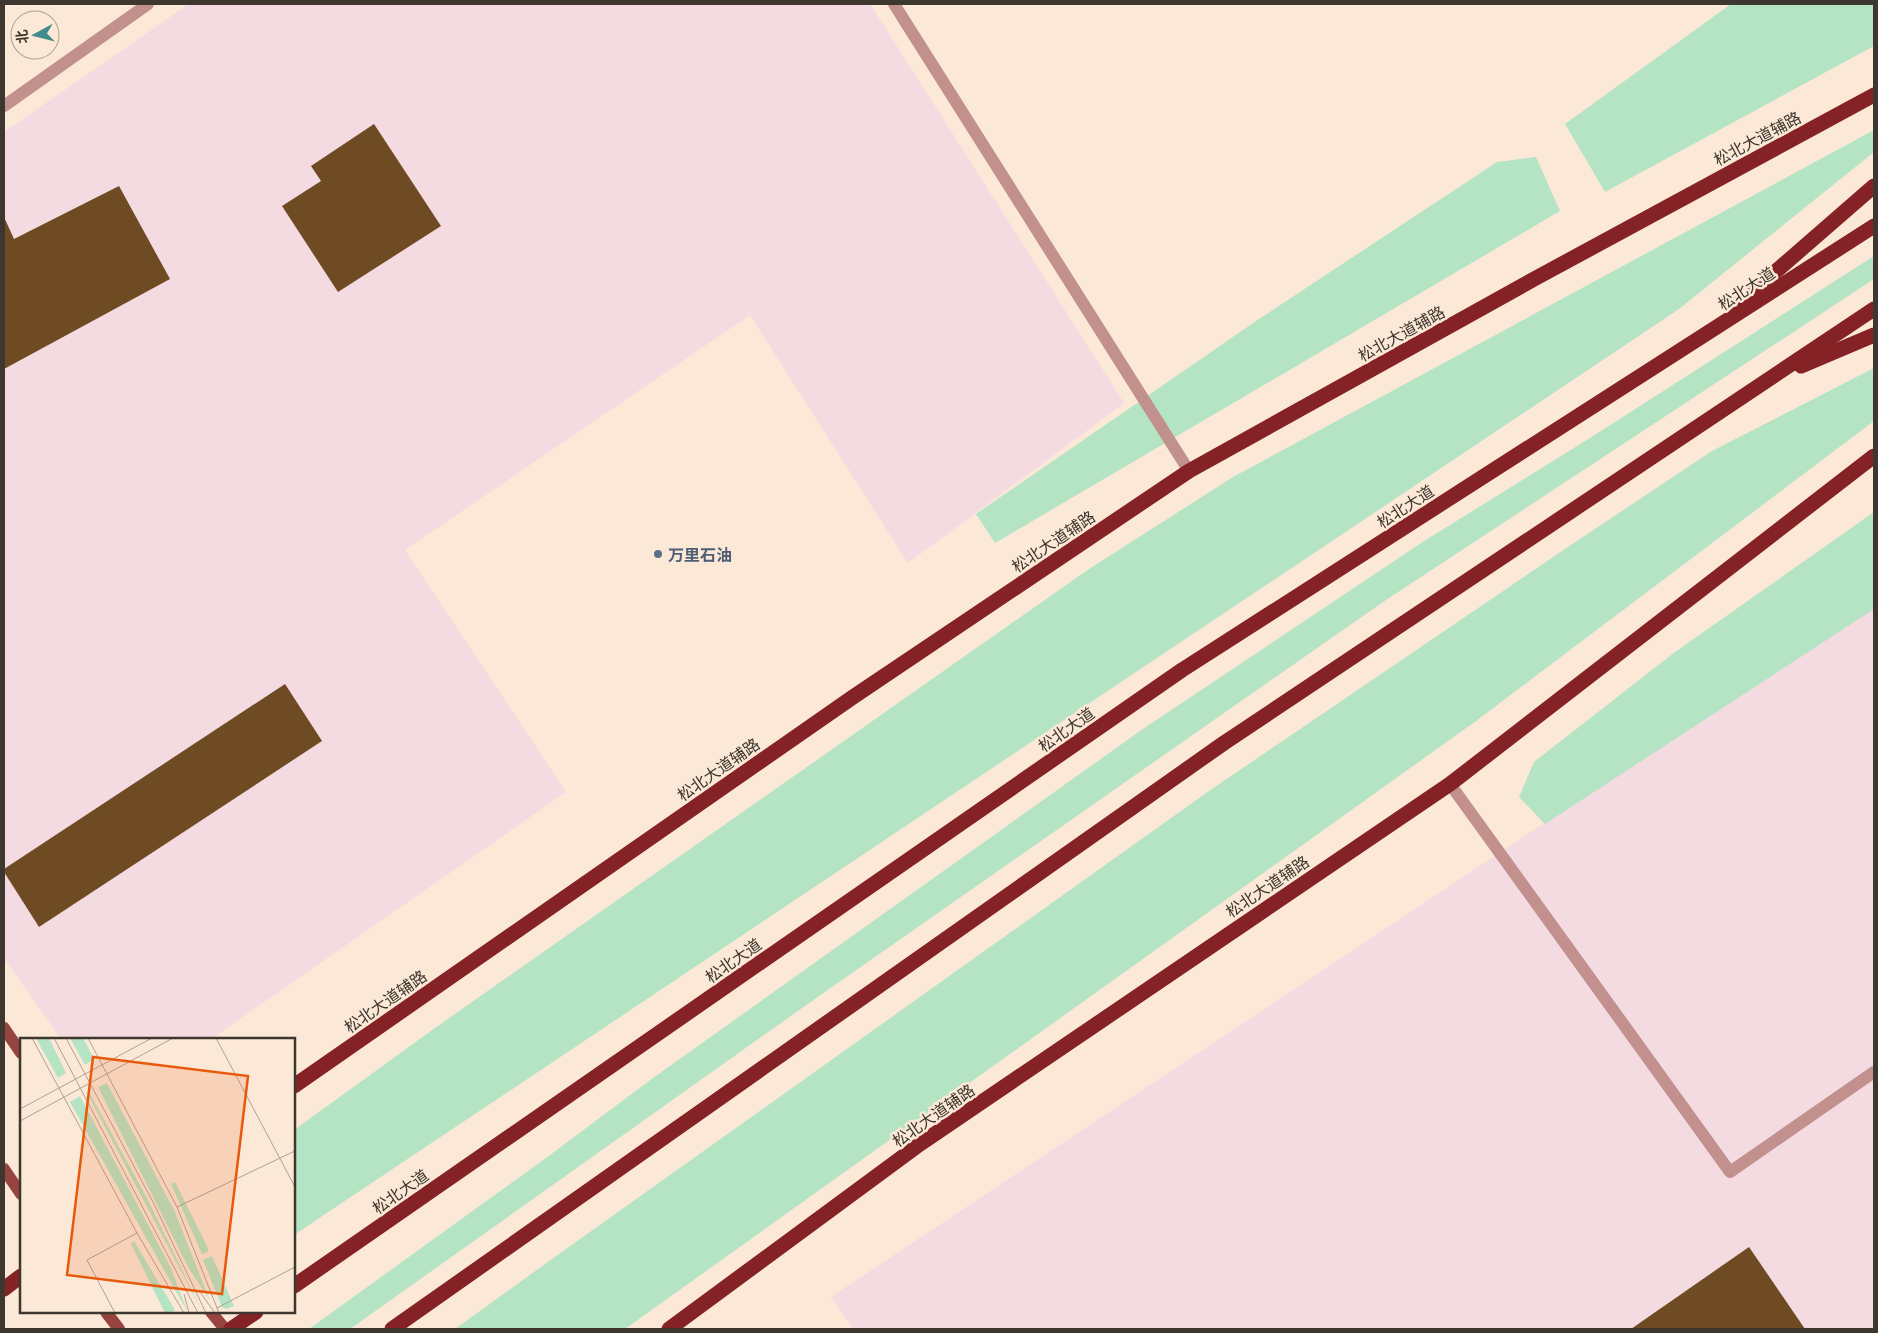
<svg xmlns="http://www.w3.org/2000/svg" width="1878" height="1333" font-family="'Exo 2','Noto Sans SC',sans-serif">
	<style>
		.commercial { fill: #f4dae1 }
		.green { fill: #b5e4c5 }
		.building { fill: #6f4b24 }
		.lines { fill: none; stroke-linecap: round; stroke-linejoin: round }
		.minor { stroke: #c2918d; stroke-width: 12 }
		.major { stroke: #974340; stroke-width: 12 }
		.highway { stroke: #852225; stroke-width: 15 }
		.service-dot { fill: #5c6f8a; stroke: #fbe8d6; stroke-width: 2 }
		.labels { text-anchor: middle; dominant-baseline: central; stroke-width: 5; stroke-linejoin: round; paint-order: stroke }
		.street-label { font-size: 16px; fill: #3e372f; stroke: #fbe8d6 }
		.service-label { font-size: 16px; font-weight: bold; fill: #4e5e75; stroke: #fbe8d6; text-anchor: start }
		.inset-road { fill: none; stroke: #afa193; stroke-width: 1 }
		.view { fill: #e8590c; fill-opacity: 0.15; stroke: #e8590c; stroke-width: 2.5 }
		.inset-edge { fill: none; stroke: #3e372f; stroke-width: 2.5 }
	</style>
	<rect width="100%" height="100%" fill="#fbe8d6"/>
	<!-- commercial -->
	<g class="commercial">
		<polygon points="189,4 870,4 1124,403 908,563 750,315 405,550 566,792 211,1039 61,1039 4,958 4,132"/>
		<polygon points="1874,604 1874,1329 853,1329 831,1297"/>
	</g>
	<!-- green -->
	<g class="green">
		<polygon points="1731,4 1874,4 1874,46 1605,192 1565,124"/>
		<polygon points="1874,130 1874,152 1679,309 294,1235 294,1130 435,1028 1089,569 1233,477"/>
		<polygon points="1536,157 1560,211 995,543 976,514 1259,319 1497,162"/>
		<polygon points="1874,256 1874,279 1383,602 812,1001 350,1329 309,1329 546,1158 653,1078 1140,731 1421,543 1590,438"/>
		<polygon points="1874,368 1874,421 1476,721 625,1329 455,1329 545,1264 1209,791 1559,553 1712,451"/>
		<polygon points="1874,512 1874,609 1545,824 1519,797 1534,762 1675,652"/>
	</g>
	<!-- building -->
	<g class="building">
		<polygon points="374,124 441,226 338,292 282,206 321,181 311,166"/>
		<polygon points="119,186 170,279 4,369 4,217 14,239"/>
		<polygon points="285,684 322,741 39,927 4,872 4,869"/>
		<polygon points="1749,1247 1805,1329 1631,1329"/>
	</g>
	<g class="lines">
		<!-- minor -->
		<g class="minor">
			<polyline points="894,4 1189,471"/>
			<polyline points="4,106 148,4"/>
			<polyline points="1450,784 1730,1172 1874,1072"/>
		</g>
		<!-- major -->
		<g class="major">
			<polyline points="4,1028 21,1053"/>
			<polyline points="4,1169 21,1194"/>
			<polyline points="106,1312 119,1329"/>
			<polyline points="211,1312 225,1329"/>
		</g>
		<!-- highway -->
		<g class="highway">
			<polyline points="1736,306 1874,186"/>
			<polyline points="1801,366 1874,335"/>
			<polyline points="294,1086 853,697 1189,471 1536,278 1874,95"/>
			<polyline points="294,1286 1182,670 1874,226"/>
			<polyline points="4,1289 21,1276"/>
			<polyline points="231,1329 256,1312"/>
			<polyline points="392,1329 1224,743 1874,309"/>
			<polyline points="669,1329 920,1144 1450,784 1874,456"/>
		</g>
	</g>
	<!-- markers -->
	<circle class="service-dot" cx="658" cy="554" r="5"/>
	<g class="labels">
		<!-- street labels -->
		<g class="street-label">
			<text transform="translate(1757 138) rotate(-28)">松北大道辅路</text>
			<text transform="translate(1746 288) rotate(-33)">松北大道</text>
			<text transform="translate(1401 333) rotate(-29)">松北大道辅路</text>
			<text transform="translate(1405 506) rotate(-33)">松北大道</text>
			<text transform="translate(1053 541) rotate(-34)">松北大道辅路</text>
			<text transform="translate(1066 729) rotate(-35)">松北大道</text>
			<text transform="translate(718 769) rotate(-35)">松北大道辅路</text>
			<text transform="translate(1267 886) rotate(-34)">松北大道辅路</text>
			<text transform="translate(733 960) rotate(-35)">松北大道</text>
			<text transform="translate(385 1001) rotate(-35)">松北大道辅路</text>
			<text transform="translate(933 1115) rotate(-35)">松北大道辅路</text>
			<text transform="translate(400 1191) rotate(-35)">松北大道</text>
		</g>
		<!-- service labels -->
		<g class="service-label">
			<text x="668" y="554">万里石油</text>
		</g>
	</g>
	<!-- overview -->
	<g transform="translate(20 1038)">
		<rect width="275" height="275" fill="#fbe8d6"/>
		<path d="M16 0H29L46 35 38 40ZM50 0H63L74 21 65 27ZM87 45 155 174 190 263 168 229 78 49ZM69 54 127 160 183 275 67 55ZM60 58 151 230 167 273 50 64ZM155 144 188 210V214L182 216 151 146ZM114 203 155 272 151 275H145L111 206ZM192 218 214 268 207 271 202 269 183 222Z" fill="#b5e4c5"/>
		<path class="inset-road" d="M12 0 117 195 164 275M34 0 178 275M46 0 134 166 186 275M68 0 157 169 199 275M196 0 275 149M0 71 132 0M0 83 153 0M157 169 275 113M180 254 195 275M164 256 169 275M197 270 275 229M95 275 67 222 117 195"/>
		<path class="view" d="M73 19 228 38 202 256 47 237Z"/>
		<rect width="275" height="275" class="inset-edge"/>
	</g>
	<!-- border -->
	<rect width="1878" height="1333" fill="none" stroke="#3e372f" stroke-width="10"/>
	<!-- north arrow -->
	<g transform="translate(35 35) rotate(263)"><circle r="24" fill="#fbe8d6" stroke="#afa193"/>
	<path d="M0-4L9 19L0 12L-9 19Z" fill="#428a8c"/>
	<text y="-8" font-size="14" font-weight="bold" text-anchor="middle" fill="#3e372f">北</text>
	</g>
</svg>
